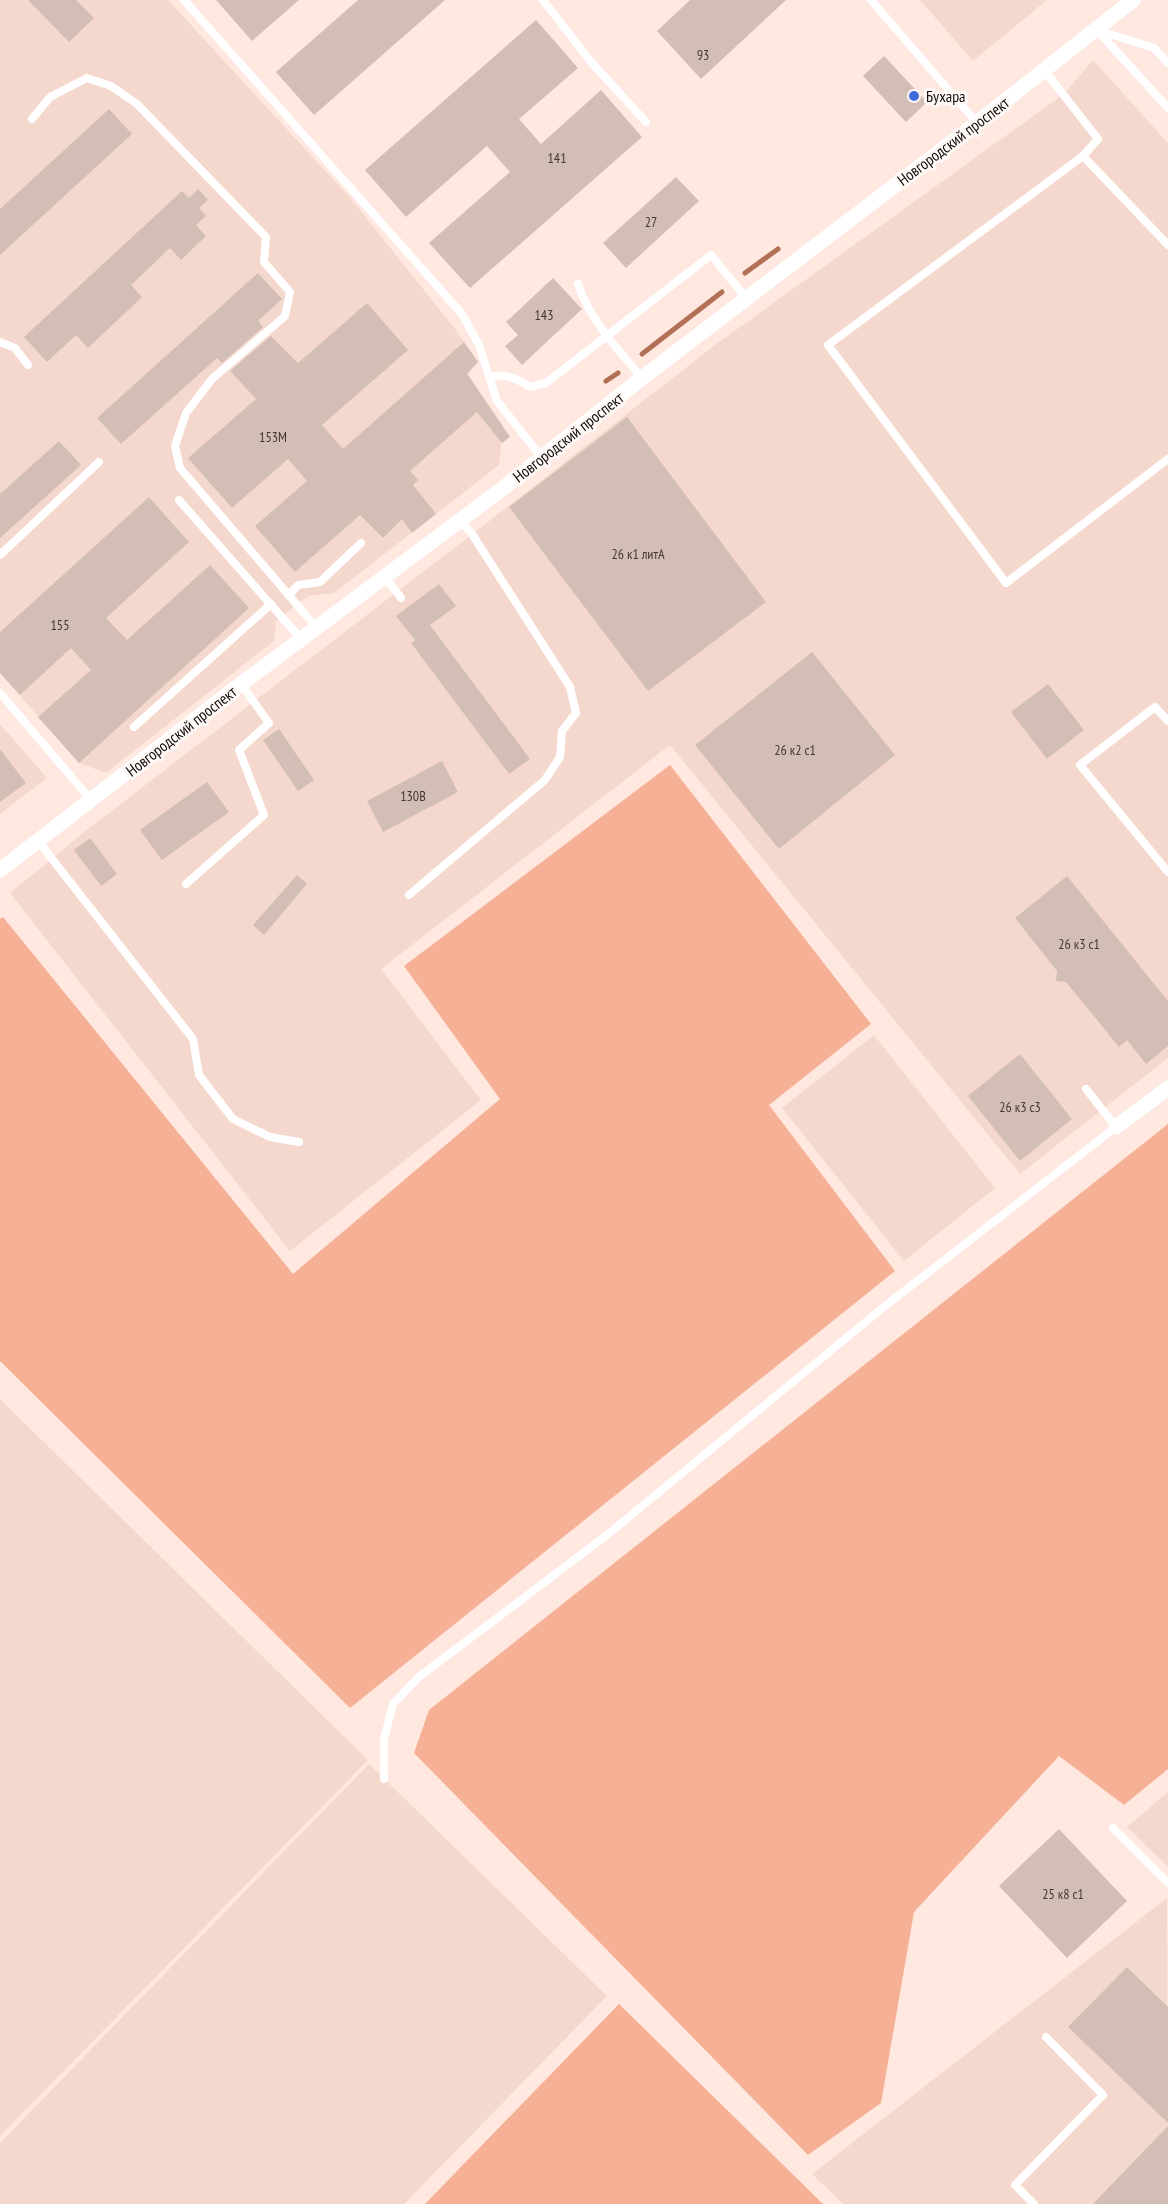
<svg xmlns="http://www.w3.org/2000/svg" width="1168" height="2204" font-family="'PT Sans Narrow',sans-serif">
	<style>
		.built { fill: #f5d8cd }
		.green { fill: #f6b095 }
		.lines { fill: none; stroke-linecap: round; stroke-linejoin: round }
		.stream { stroke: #b27056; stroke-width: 5 }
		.building { fill: #d3beb6 }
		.service { stroke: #fff; stroke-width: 8 }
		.minor { stroke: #fff; stroke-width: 15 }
		.poi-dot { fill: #406adc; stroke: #fef9f7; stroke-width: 2 }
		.labels { text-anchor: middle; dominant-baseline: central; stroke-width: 6; stroke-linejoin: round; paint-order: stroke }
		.number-label { font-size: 14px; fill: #423834 }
		.poi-label { font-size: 16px; fill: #120b08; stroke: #fef9f7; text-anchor: start }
		.street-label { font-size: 16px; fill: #120b08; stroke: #fef9f7 }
	</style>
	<rect width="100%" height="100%" fill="#fee8df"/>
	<!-- built -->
	<g class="built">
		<polygon points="0,0 168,0 351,199 455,329 478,362 468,374 503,426 499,465 334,593 308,596 276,621 274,641 106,773 79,763 0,673"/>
		<polygon points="920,0 1047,0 973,61"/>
		<polygon points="1093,60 1168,143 1168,1058 1020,1174 670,745 381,969 481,1100 290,1251 10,893 88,829 488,522 715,345 1064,94"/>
		<polygon points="0,724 47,778 0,814"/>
		<polygon points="874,1035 995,1188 904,1261 782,1108"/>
		<polygon points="0,1399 368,1760 0,2136"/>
		<polygon points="369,1764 607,1996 404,2204 0,2204 0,2143"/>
		<polygon points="1168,1792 1168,1867 1127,1827"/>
		<polygon points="1167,1898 1168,2204 843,2204 812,2174"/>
	</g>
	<!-- green -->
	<g class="green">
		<polygon points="670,765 871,1024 769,1105 895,1271 350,1708 0,1361 0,919 3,917 293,1274 500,1099 404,966"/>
		<polygon points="1168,1124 1168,1769 1124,1805 1059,1756 914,1912 881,2103 808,2155 414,1753 429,1710"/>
		<polygon points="619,2004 823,2204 425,2204"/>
	</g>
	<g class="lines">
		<!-- stream -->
		<g class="stream">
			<polyline points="745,273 778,249"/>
			<polyline points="642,354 722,292"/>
			<polyline points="606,381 618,373"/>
		</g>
	</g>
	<!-- building -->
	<g class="building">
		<polygon points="28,0 76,0 94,18 69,42"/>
		<polygon points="216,0 299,0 252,41"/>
		<polygon points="358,0 445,0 314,115 276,72"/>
		<polygon points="690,0 786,0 701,79 657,31"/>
		<polygon points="536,20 578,68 519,119 541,144 601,90 642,137 470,288 429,243 510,172 487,146 406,217 365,170"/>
		<polygon points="884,56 927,102 906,122 863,76"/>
		<polygon points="109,109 132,134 0,255 0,209"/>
		<polygon points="676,177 699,201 626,268 603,243"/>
		<polygon points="198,189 208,200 199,208 206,216 196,225 206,236 181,260 170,248 131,285 142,297 88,348 76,335 47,362 24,337 182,191 189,198"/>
		<polygon points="258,273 282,299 258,321 263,327 222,363 217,358 121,444 97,418"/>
		<polygon points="553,278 582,309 522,365 505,346 518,335 506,322"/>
		<polygon points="367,303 408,350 322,425 343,449 464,342 478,362 467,374 510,437 502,443 477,412 410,471 418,480 413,485 436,514 412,533 402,519 383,538 360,515 295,572 255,526 307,481 288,459 232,508 188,458 256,399 230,371 271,336 298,363"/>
		<polygon points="627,417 766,602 648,691 509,507"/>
		<polygon points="59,441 81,465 0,538 0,494"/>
		<polygon points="149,497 189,542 106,618 127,640 210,565 249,608 79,763 38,717 91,670 71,648 20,695 0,673 0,632"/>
		<polygon points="439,584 456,606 430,625 530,759 509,774 411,643 415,640 396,616"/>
		<polygon points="812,652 895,755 779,849 695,745"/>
		<polygon points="1048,684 1084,730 1047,759 1011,712"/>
		<polygon points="279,729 314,780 298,791 263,740"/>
		<polygon points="0,749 26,783 0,802"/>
		<polygon points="442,761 458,792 383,832 367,801"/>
		<polygon points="207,782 229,812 162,860 140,830"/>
		<polygon points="90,838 117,874 101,886 74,850"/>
		<polygon points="297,875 307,884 264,935 253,925"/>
		<polygon points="1067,876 1168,1001 1168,1046 1146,1064 1127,1040 1119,1047 1066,982 1056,981 1057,971 1015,918"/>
		<polygon points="1020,1054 1072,1119 1020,1161 968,1096"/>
		<polygon points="1059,1829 1127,1901 1067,1958 999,1886"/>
		<polygon points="1127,1967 1168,2007 1168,2123 1068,2027"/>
		<polygon points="1168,2126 1168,2204 1093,2204 1114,2182"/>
	</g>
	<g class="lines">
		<!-- service -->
		<g class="service">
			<polyline points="184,0 462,314 479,345 497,401 542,458"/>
			<polyline points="543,0 591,62 646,122"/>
			<polyline points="871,0 977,123"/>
			<polyline points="1096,29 1168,108"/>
			<polyline points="1097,30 1154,48 1168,63"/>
			<polyline points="1044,70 1098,139 1083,156 828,345 1006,583 1168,459"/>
			<polyline points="32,119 50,97 87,78 111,86 137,104 266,237 264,262 290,292 285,316 212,379 186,413 175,446 180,468 316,627"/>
			<polyline points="1083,156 1168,245"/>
			<path d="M578 284C590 321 618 349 642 378"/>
			<polyline points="0,342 15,348 28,365"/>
			<path d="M489 377C505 373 516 378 530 387L546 383 711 255 746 298"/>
			<polyline points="179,500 301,639"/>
			<polyline points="0,555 99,462"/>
			<polyline points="384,576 401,598"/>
			<polyline points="290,594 298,585 320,582 361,543"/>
			<polyline points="0,693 91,800"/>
			<polyline points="1168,721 1155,707 1080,765 1168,872"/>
			<polyline points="134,727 271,604"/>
			<polyline points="38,841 193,1039 199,1075 233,1119 270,1137 299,1142"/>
			<polyline points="186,884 264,815 239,750 269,723 241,684"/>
			<polyline points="409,895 545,780 560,757 562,731 576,713 570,687 472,534 459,520"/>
			<polyline points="384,1779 384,1739 393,1704 420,1676 607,1535 885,1306 1116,1127 1086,1089"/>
			<polyline points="1113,1828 1168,1883"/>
			<polyline points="1034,2204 1015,2185 1103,2095 1046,2037"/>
		</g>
		<!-- minor -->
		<g class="minor">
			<polyline points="0,870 241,684 502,489 642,378 977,123 1133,0"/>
			<polyline points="1116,1127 1168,1088"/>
		</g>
	</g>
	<!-- markers -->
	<circle class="poi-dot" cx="914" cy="96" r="6"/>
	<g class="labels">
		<!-- number labels -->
		<g class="number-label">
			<text x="703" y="55">93</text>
			<text x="557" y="158">141</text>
			<text x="651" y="222">27</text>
			<text x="544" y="315">143</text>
			<text x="273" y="437">153М</text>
			<text x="638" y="554">26 к1 литА</text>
			<text x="60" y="625">155</text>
			<text x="795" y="750">26 к2 с1</text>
			<text x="413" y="796">130В</text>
			<text x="1079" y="944">26 к3 с1</text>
			<text x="1020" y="1107">26 к3 с3</text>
			<text x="1063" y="1894">25 к8 с1</text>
		</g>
		<!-- poi labels -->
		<g class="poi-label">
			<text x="926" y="96">Бухара</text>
		</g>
		<!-- street labels -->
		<g class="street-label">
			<text transform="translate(953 141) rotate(-37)">Новгородский проспект</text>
			<text transform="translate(568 437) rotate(-38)">Новгородский проспект</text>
			<text transform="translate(181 731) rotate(-38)">Новгородский проспект</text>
		</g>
	</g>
</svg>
